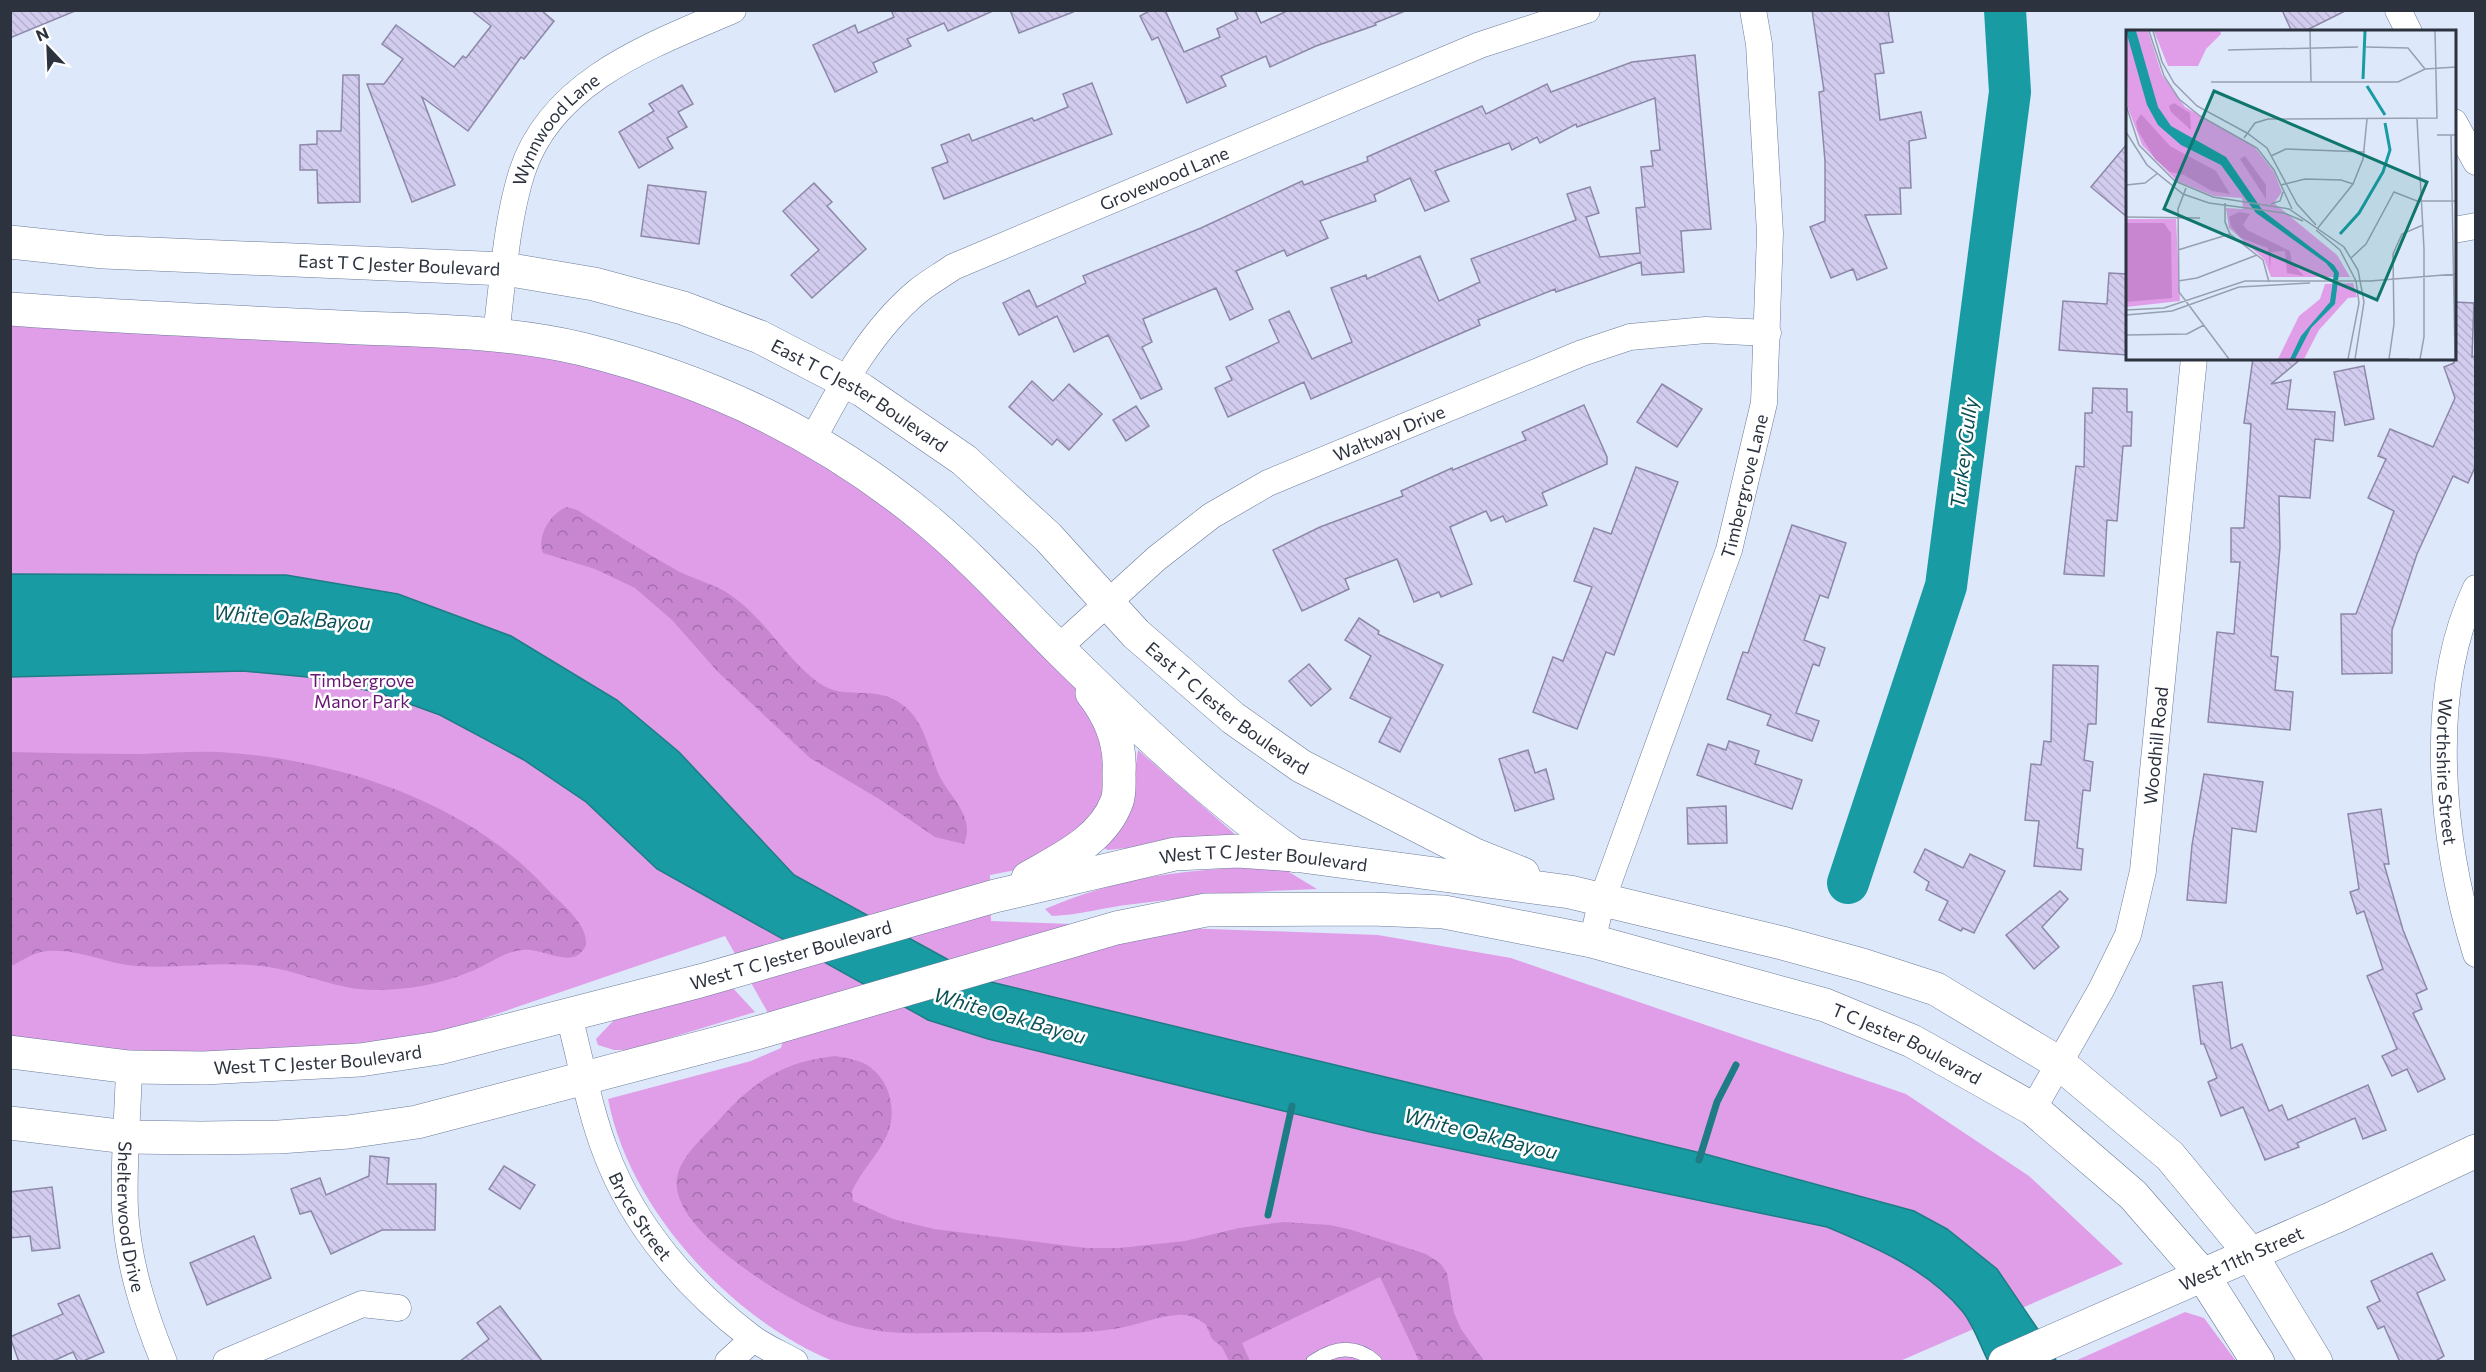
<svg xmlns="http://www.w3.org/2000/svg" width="2486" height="1372" font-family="Commissioner,sans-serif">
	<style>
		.green { fill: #e09ee9 }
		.forest { fill: url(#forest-crowns) }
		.water { fill: #189ba2; stroke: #1e7c84; stroke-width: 1.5 }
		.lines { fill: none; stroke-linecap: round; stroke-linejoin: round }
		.stream { stroke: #1e7c84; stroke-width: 7 }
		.river { stroke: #189ba2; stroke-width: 42 }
		.building { fill: url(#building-back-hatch); stroke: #8d88a8; stroke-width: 1.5 }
		.lane-casing { stroke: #6b7b97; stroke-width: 15 }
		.street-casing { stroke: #6b7b97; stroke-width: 27 }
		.secondary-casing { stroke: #6b7b97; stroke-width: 34 }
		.lane { stroke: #fff; stroke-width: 14 }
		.street { stroke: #fff; stroke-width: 26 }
		.secondary { stroke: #fff; stroke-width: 33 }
		.labels { text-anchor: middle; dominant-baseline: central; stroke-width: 5; stroke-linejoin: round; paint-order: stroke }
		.street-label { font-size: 18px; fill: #2c333f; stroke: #fff }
		.park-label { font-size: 18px; fill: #671572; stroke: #fff }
		.water-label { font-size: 20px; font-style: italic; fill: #0b5055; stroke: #fff }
		.inset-river { fill: none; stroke: #189ba2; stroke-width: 3 }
		.inset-road { fill: none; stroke: #96a0b0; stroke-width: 1.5 }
		.view { fill: #0f766e; fill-opacity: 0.15; stroke: #0f766e; stroke-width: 3 }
		.inset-edge { fill: none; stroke: #2c333f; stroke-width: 3 }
	</style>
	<defs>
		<pattern id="forest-crowns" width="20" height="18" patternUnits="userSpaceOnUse" patternTransform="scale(1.5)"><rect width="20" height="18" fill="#c886d1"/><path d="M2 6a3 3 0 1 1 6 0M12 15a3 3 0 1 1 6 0" fill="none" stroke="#a36eab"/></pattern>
		<pattern id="building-back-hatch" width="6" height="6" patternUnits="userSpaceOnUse" patternTransform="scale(1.5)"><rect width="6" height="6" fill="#d2cdef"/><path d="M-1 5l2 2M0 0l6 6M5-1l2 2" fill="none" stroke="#b4b0ce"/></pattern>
	</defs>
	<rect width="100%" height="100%" fill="#dde8fb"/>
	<!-- green -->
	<g class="green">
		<path d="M10 322 485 346 613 369 784 437 936 542 1095 708 1112 757 1098 816 1026 868 990 875 991 921 1378 935 1511 958 1906 1094 2029 1176 2123 1264 1900 1361H833C731 1319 629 1209 608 1099L751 1061 781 1048 783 1040 725 936 441 1033 284 1054 122 1052 11 1038Z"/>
		<polygon points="1138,750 1237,836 1108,850 1104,848 1135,771"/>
		<path d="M1279 866 1317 889C1255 891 1195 896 1134 904 1106 907 1080 915 1052 916L1045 909C1127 874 1191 869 1279 866Z"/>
		<polygon points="730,985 755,1012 630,1050 614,1050 598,1045 596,1039 615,1019"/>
		<polygon points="2185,1312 2204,1318 2236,1361 2075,1361"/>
	</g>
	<!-- forest -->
	<g class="forest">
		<path d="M567 507 577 510C610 530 644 552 678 571 696 580 715 584 732 596 766 620 785 658 819 683 842 700 872 686 897 701 927 719 927 751 941 779 949 793 962 806 966 822 968 830 967 836 964 844L935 837 879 799 810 758 718 672 672 620 635 588 595 569 543 553C536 537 551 512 567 507Z"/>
		<path d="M11 752C54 753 98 754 142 754 168 753 193 751 219 752 335 759 466 800 546 888 560 903 588 923 586 945 574 972 544 947 522 950 504 952 489 964 472 971 441 984 409 990 375 990 337 990 305 973 269 967 224 960 181 969 137 966 107 964 78 948 48 951 33 952 24 960 11 966Z"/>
		<path d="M835 1056C846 1058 861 1060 870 1067 891 1082 897 1113 887 1135 878 1155 861 1171 852 1191L853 1201 893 1219 934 1229 1086 1248H1119L1185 1241 1239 1228 1284 1222 1330 1225 1352 1230 1426 1254 1440 1263 1447 1273 1454 1313 1461 1329 1484 1361H1419L1380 1277 1242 1343 1250 1361H1229L1222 1347 1212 1339 1206 1325C1198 1318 1188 1314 1177 1315 1158 1316 1138 1325 1120 1328 1075 1336 1028 1332 983 1332 932 1332 885 1339 835 1320 793 1304 668 1231 677 1178 681 1155 705 1136 719 1120 754 1081 782 1062 835 1056Z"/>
	</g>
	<!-- water -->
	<path class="water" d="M10 574 286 575 398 594 511 636 617 700 679 752 794 875 987 981 1705 1154 1914 1211 1947 1229 1997 1269 2054 1353 2056 1361H1988C1980 1345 1974 1326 1963 1312 1929 1270 1875 1247 1827 1227L1370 1132 988 1039 928 1020 657 869 586 802 524 760 440 715 382 694 318 678 243 671 11 677Z"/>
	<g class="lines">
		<!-- stream -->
		<g class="stream">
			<polyline points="1699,1160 1717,1102 1736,1065"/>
			<polyline points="1268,1215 1292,1106"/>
		</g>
		<!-- river -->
		<polyline class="river" points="1848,883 1946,586 2010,92 2005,10"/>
	</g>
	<!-- building -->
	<g class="building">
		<polygon points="10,10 75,10 75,11 10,38"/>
		<polygon points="471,10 541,10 554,21 524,59 521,57 468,131 422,97 455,185 412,202 367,84 384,84 403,59 382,44 396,25 454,67 463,56 466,58 491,26"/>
		<polygon points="891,10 995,10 948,31 944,23 907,39 911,46 873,63 877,72 835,92 813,45 855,25 858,33 894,17"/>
		<polygon points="1010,10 1072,10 1073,12 1019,33"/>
		<polygon points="1151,10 1165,10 1184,52 1220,37 1217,29 1238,19 1234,10 1255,10 1261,23 1289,10 1405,11 1375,23 1376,25 1316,46 1270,67 1266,56 1221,76 1226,86 1187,103 1158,37 1152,40 1140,16"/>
		<polygon points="1812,10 1888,10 1893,42 1880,44 1884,73 1875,74 1880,120 1921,112 1926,138 1909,141 1911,188 1900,188 1901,214 1865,215 1887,268 1857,280 1853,269 1831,278 1810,227 1825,221 1825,161 1819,92 1824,91"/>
		<polygon points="2282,10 2347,10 2303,32 2292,32"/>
		<polygon points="1695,55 1711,229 1681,231 1684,272 1642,275 1641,262 1556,292 1555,289 1478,320 1480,325 1311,399 1304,382 1228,417 1215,388 1232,380 1226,367 1279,342 1269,320 1289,311 1312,359 1352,342 1331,288 1366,275 1367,279 1420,256 1439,301 1480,282 1471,259 1576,220 1567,194 1590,187 1599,213 1586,217 1600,257 1640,253 1636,208 1645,207 1641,167 1653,166 1651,151 1660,150 1655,98 1577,127 1576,124 1540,143 1537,137 1512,150 1509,143 1435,171 1449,201 1425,211 1410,178 1374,195 1376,201 1320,221 1328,238 1287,256 1284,250 1236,271 1253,309 1230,320 1216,288 1143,319 1152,342 1142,347 1162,389 1141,399 1108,335 1074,352 1057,316 1019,335 1003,303 1029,290 1037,307 1086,283 1083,276 1201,228 1302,181 1304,185 1368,161 1367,157 1482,106 1486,114 1547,84 1551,92 1632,62"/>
		<polygon points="343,75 359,75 360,202 318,203 317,170 300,170 300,145 317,144 317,131 341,131"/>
		<polygon points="1092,83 1112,134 944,199 932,168 948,162 941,145 969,134 972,141 1032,118 1034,121 1068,107 1063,94"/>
		<polygon points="682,85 693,104 678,112 687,127 667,138 673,148 639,168 619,132 654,111 649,104"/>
		<polygon points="2127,144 2127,217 2091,187"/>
		<polygon points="814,183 832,202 827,206 866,249 812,298 791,275 819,250 783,211"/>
		<polygon points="648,185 706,192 699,244 641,236"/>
		<polygon points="2109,273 2127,274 2127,355 2059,350 2063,301 2107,304"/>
		<polygon points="2454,302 2474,303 2472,357 2475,356 2475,467 2468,483 2453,476 2417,554 2392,630 2392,673 2342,674 2341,614 2356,614 2394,511 2368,498 2386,459 2378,456 2390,429 2433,447 2455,398 2444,367 2454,363"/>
		<polygon points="2253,358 2302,358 2271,384 2291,380 2287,409 2335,412 2333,441 2315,439 2310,498 2279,496 2280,547 2271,656 2278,657 2275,690 2293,692 2290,730 2208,722 2217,632 2234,634 2240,562 2231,562 2231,528 2244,528 2251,424 2244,423"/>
		<polygon points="2364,366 2374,419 2345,425 2334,372"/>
		<polygon points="1032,381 1053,401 1069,384 1102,414 1069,450 1057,439 1052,445 1009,407"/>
		<polygon points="1662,384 1702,409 1677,447 1637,422"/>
		<polygon points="2093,388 2127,389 2127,412 2132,412 2131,446 2123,446 2117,521 2107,520 2104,576 2064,574 2076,466 2084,467 2085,413 2092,413"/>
		<polygon points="1584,405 1607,457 1607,464 1542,493 1547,505 1506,522 1503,516 1491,521 1486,511 1450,527 1472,584 1441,597 1439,592 1414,602 1397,559 1345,579 1349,589 1302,611 1273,550 1320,527 1403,496 1401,491 1452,468 1453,470 1526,440 1522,432"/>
		<polygon points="1136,406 1149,426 1126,441 1113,420"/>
		<polygon points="1636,467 1678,482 1614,655 1606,652 1577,729 1533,712 1553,657 1563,661 1592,587 1574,581 1594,528 1611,534"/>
		<polygon points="1792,525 1846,543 1828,598 1820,595 1804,640 1825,648 1819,666 1813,664 1796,713 1819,721 1812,741 1767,725 1771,715 1727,699 1743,652 1748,653"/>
		<polygon points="1359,618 1379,631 1378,634 1443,665 1400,752 1379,742 1391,718 1350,698 1371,656 1345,640"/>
		<polygon points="1309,664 1331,689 1311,706 1289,681"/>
		<polygon points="2053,665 2098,666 2096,724 2088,724 2084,760 2093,762 2090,791 2083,790 2077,848 2083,849 2081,870 2034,866 2039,821 2025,820 2031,764 2041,765 2044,741 2051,742"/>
		<polygon points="1729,741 1759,751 1755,764 1802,780 1792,809 1697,775 1708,744 1726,750"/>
		<polygon points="1528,750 1535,773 1546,769 1554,799 1515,811 1499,759"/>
		<polygon points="2204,774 2263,782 2256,832 2232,828 2226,903 2187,900 2192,845"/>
		<polygon points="1726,806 1727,843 1688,844 1687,808"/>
		<polygon points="2381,809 2389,864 2384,864 2403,930 2427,989 2416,994 2422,1009 2413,1013 2445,1079 2418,1092 2407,1069 2392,1076 2382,1056 2397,1049 2367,976 2383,969 2364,911 2357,914 2350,892 2359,889 2348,814"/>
		<polygon points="1925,849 1963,868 1970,854 2005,871 1974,933 1963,928 1961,931 1939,920 1948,901 1926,890 1929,882 1914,872"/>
		<polygon points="2060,891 2068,899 2042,927 2059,947 2034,969 2006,935"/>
		<polygon points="2222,982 2231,1049 2242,1044 2269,1111 2282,1105 2288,1120 2368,1085 2386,1130 2363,1139 2355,1118 2297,1143 2299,1147 2265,1160 2243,1107 2221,1116 2208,1082 2217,1078 2204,1044 2201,1044 2193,986"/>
		<polygon points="370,1156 389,1158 387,1184 436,1184 435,1230 382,1230 331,1254 311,1211 300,1214 291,1189 320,1178 326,1195 369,1176"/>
		<polygon points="504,1166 535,1185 520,1209 489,1189"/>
		<polygon points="52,1187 60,1248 32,1251 30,1236 10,1238 10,1192"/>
		<polygon points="254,1236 271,1278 207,1305 190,1263"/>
		<polygon points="2432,1253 2445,1280 2417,1293 2444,1356 2434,1362 2400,1362 2384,1326 2378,1329 2367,1307 2380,1301 2371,1281"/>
		<polygon points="79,1295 104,1352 81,1362 78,1362 73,1352 51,1362 19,1362 10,1337 63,1314 58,1304"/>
		<polygon points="500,1306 543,1362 459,1362 489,1339 477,1323"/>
	</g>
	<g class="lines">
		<!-- lane casing -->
		<g class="lane-casing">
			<path id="lane" d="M1313 1362C1335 1347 1355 1344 1375 1362"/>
		</g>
		<!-- street casing -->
		<g class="street-casing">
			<g id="street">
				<polyline points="2398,10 2409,32"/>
				<polyline points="2454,122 2476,162"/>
				<polyline points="2454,230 2476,226"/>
				<path id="s1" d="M496 334C503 281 506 223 522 172 552 80 652 45 733 10"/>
				<path id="s2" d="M813 439C842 385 871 330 918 291 929 282 942 275 953 267L1480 45 1587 10"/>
				<path id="s3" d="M2476 588C2425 694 2442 845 2476 954"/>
				<path id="s4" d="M1058 648 1157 558 1211 516 1268 483 1582 353 1630 337 1706 330 1768 333"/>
				<path id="s5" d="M1592 941 1602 900 1729 550 1764 403 1770 233 1759 44 1753 10"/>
				<path id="s6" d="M569 1016C581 1061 589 1109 606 1153 634 1227 689 1290 751 1337 764 1347 781 1354 795 1362"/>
				<path id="s7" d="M129 1067C128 1114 123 1163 125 1210 128 1263 144 1313 164 1362"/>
				<path id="s8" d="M2033 1109 2101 990 2128 935 2143 871 2194 358"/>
				<polyline points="226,1362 362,1304 398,1308"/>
				<polyline points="728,1362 753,1339"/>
			</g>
		</g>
		<!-- secondary casing -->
		<g class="secondary-casing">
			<g id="secondary">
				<path id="s9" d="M10 242 104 252 505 269 594 284 683 308 760 337 862 390 964 460 1048 537 1136 634 1233 718 1301 766 1473 854 1523 874"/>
				<path d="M10 309C120 317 230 322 341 327 421 331 503 330 582 349 711 381 824 435 927 520 975 560 1015 605 1059 649 1133 722 1210 796 1296 856"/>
				<path d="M1028 878C1061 859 1103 840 1117 801 1120 793 1119 782 1119 773 1121 743 1110 716 1092 693"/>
				<path id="s10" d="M10 1052 129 1067 204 1068 360 1060 439 1048 700 981 995 896 1175 854 1238 851 1294 855 1570 892 1782 943 1862 965 1936 989 2059 1063 2170 1156 2250 1253 2316 1362"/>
				<path id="s11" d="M10 1123 127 1137 201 1138 279 1137 348 1132 417 1122 760 1032 1116 928 1206 910 1372 909 1444 912 1592 941 1825 1005 1912 1041 2033 1109 2133 1195 2202 1274 2258 1362"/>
				<path id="s12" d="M2005 1362 2335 1217 2476 1151"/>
			</g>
		</g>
		<!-- lane -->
		<use href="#lane" class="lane"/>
		<!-- street -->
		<use href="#street" class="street"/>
		<!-- secondary -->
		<use href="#secondary" class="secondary"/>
	</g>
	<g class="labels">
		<!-- street labels -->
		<g class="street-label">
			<text stroke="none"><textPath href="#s1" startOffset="219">Wynnwood Lane</textPath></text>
			<text stroke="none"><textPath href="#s2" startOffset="454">Grovewood Lane</textPath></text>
			<text stroke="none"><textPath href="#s9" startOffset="390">East T C Jester Boulevard</textPath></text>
			<text stroke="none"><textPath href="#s9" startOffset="876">East T C Jester Boulevard</textPath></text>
			<text stroke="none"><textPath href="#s4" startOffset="399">Waltway Drive</textPath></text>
			<text stroke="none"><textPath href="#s5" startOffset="480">Timbergrove Lane</textPath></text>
			<text stroke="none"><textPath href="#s9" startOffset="1362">East T C Jester Boulevard</textPath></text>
			<text stroke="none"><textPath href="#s8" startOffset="390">Woodhill Road</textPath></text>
			<text stroke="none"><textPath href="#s3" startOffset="188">Worthshire Street</textPath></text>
			<text stroke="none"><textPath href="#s10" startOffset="1281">West T C Jester Boulevard</textPath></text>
			<text stroke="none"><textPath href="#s10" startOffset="795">West T C Jester Boulevard</textPath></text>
			<text stroke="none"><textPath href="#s11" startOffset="1947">T C Jester Boulevard</textPath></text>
			<text stroke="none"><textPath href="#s10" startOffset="309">West T C Jester Boulevard</textPath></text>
			<text stroke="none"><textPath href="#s6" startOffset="214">Bryce Street</textPath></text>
			<text stroke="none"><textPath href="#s7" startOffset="150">Shelterwood Drive</textPath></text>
			<text stroke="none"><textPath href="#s12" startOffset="258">West 11th Street</textPath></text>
		</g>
		<!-- park labels -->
		<g class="park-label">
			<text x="362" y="680">Timbergrove<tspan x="362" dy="21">Manor Park</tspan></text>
		</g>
		<!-- water labels -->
		<g class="water-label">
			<text transform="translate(1963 453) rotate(-83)">Turkey Gully</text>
			<text transform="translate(292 617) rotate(4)">White Oak Bayou</text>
			<text transform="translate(1010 1015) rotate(16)">White Oak Bayou</text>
			<text transform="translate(1481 1133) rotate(14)">White Oak Bayou</text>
		</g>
	</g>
	<!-- overview -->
	<g transform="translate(2126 30)">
		<rect width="330" height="330" fill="#dde8fb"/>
		<path d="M0 1H22L36 45 59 77 127 115 148 142 156 162 148 173 211 225 224 247H145L138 229 103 198 100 178 117 179 116 168 88 166 51 151 16 115 2 78ZM28 1H94L95 4 80 19 72 36H42ZM0 189H50L54 271 0 277ZM199 254 227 253 231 267 222 268 193 300 178 329H152L173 286 194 269Z" fill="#e09ee9"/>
		<path d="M48 73 64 83 65 100 45 82 43 76ZM15 84 44 116 90 141 104 164 86 161 58 145 44 142 29 129 12 101 10 92ZM119 126 140 155V169L114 129ZM113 182 124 184 117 195 121 200 164 221 166 233 178 246 161 243 159 221 145 222 144 241 142 218 115 208 105 196 103 187ZM0 193H38L45 203 46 268 0 272Z" fill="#c886d1"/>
		<path d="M0 1H10L32 77 45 96 100 127 137 181 208 235 213 243 209 274 185 298 169 329H164L175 306 204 272 208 243 200 233 130 183 95 135 55 115 32 95 21 75Z" fill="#189ba2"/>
		<path class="inset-river" d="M237 49 239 1M241 56 259 85M214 204 233 183 257 142 264 120 259 93"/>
		<path class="inset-road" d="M23 1 38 46 53 69 74 86 131 118 148 140 166 179M27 1 36 32 48 53 71 76 121 103 141 118 171 174 190 195M184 1 185 52M240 17 282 18 299 39M102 20 232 17M85 52H272L299 39 330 37M0 75 13 115 49 151 87 167 163 179 218 217 232 240 238 272 229 329M291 89 298 219V307L294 329M0 102 21 135 57 164 83 173 158 183 177 191M311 105H330M325 105 329 329M118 108 129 93 142 89 311 88 309 1M145 126 160 119 239 122M0 155 19 153 32 143M155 155 179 149 215 150 227 154M60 158 52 179 53 262 103 329M99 173V192L104 204 137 230 143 252M145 174 154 171 157 162M0 187 74 188M191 199 227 154 237 129 241 89M190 200 214 220 230 251 233 273 222 329M52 220 104 204M225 228 240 214 268 162 291 171H330M52 251 71 248 131 225M0 280 38 278 119 251H244L330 244M0 285 46 281 113 257 184 253M0 305 61 304 78 295M263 329 268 294 267 224 276 204 297 195M263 329H283"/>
		<path class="view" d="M88 61 301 152 251 270 38 179Z"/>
		<rect width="330" height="330" class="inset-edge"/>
	</g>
	<!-- border -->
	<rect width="2486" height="1372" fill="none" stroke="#2c333f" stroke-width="24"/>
	<!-- north arrow -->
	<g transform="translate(48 48) rotate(337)" stroke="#ffffff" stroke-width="4.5" paint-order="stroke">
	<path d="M0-4.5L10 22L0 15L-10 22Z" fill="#2c333f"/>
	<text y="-9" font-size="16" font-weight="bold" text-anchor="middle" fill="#2c333f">N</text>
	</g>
</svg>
